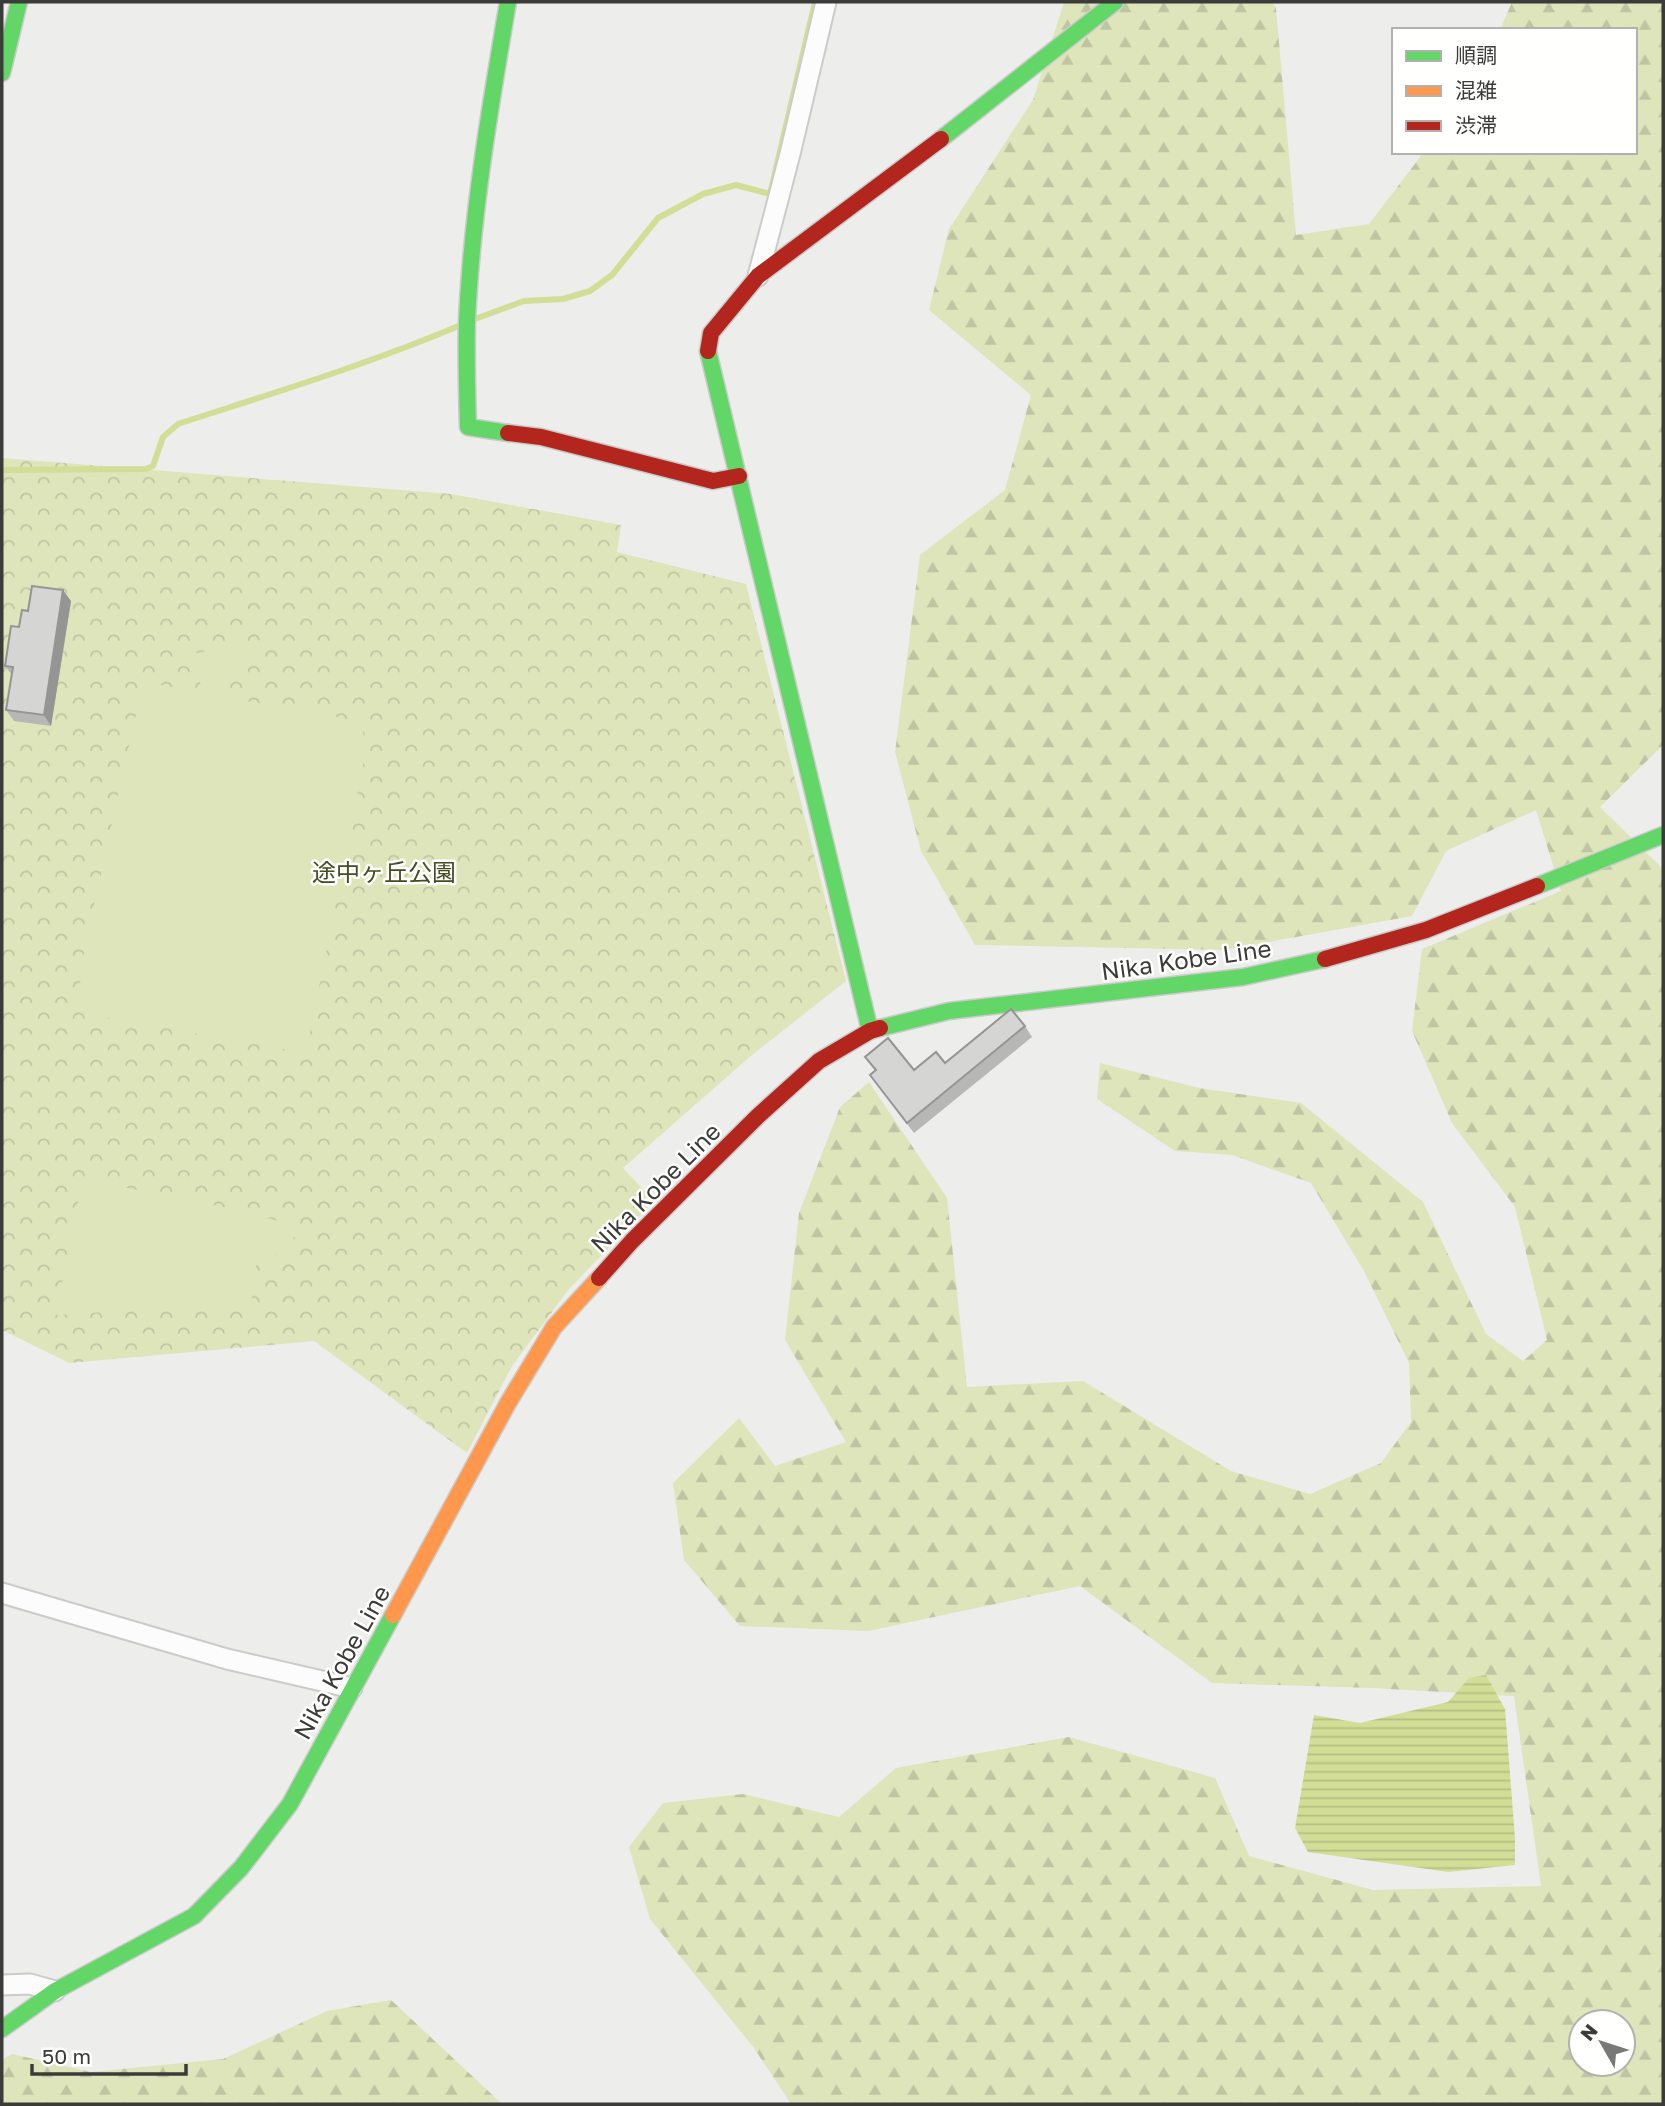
<svg xmlns="http://www.w3.org/2000/svg" width="1665" height="2106" font-family="'Golos Text','Noto Sans JP',sans-serif">
	<style>
		.forest { fill: url(#forest-firs); fill-rule: evenodd }
		.park { fill: url(#park-crowns) }
		.pitch { fill: #dee5bb }
		.water { fill: url(#water-rules) }
		.lines { fill: none; stroke-linecap: round; stroke-linejoin: round }
		.stream { stroke: #d2de96; stroke-width: 6 }
		.street-casing { stroke: #cbcbca; stroke-width: 23 }
		.fast-casing { stroke: #cbcbca; stroke-width: 19 }
		.slow-casing { stroke: #cbcbca; stroke-width: 19 }
		.jam-casing { stroke: #cbcbca; stroke-width: 19 }
		.street { stroke: #fcfcfc; stroke-width: 19 }
		.fast { stroke: #63d668; stroke-width: 16 }
		.slow { stroke: #ff974d; stroke-width: 16 }
		.jam { stroke: #b3261e; stroke-width: 16 }
		.wall { fill: #b7b7b6 }
		.shaded-wall { fill: #959594 }
		.building { fill: #d5d5d4; stroke: #959594; stroke-width: 2 }
		.labels { text-anchor: middle; dominant-baseline: central; stroke-width: 5; stroke-linejoin: round; paint-order: stroke }
		.park-label { font-size: 24px; fill: #454c22; stroke: #fffffe }
		.street-label { font-size: 24px; fill: #3b3b3a; stroke: #fffffe }
	</style>
	<defs>
		<pattern id="forest-firs" width="22" height="20" patternUnits="userSpaceOnUse" patternTransform="scale(1.75)"><rect width="22" height="20" fill="#dee5bb"/><path d="M5 1l3.5 6h-7zM16 11l3.5 6h-7z" fill="#bfc5a2"/></pattern>
		<pattern id="park-crowns" width="20" height="18" patternUnits="userSpaceOnUse" patternTransform="scale(1.75)"><rect width="20" height="18" fill="#dee5bb"/><path d="M2 6a3 3 0 1 1 6 0M12 15a3 3 0 1 1 6 0" fill="none" stroke="#bfc5a2"/></pattern>
		<pattern id="water-rules" width="6" height="5" patternUnits="userSpaceOnUse" patternTransform="scale(1.75)"><rect width="6" height="5" fill="#d2de96"/><path d="M0 2.5h6" fill="none" stroke="#b5bf82"/></pattern>
	</defs>
	<rect width="100%" height="100%" fill="#ededec"/>
	<!-- forest -->
	<g class="forest">
		<path d="M1064 2H1272L1276 8 1296 235 1369 224 1424 152H1635V30H1500L1512 2H1663V745L1600 807 1663 869V2104H791L754 2048 650 1919 629 1847 663 1803 743 1794 839 1817 896 1768 1069 1737 1215 1778 1249 1856 1373 1890 1541 1886 1514 1696 1372 1688 1212 1683 1080 1586 868 1631 740 1626 684 1560 673 1483 739 1418 775 1466 846 1442 785 1340 799 1213 840 1107 869 1082 947 1198 967 1387 1083 1381 1231 1471 1310 1494 1381 1463 1411 1422 1409 1363 1364 1271 1311 1183 1232 1155 1175 1151 1097 1099 1100 1063 1199 1088 1301 1103 1423 1202 1486 1334 1523 1361 1547 1340 1515 1207 1452 1123 1412 1031 1422 949 1561 891 1536 810 1446 851 1412 916 1225 950 975 945 921 851 895 752 920 555 1005 490 1031 395 929 310 949 229 1033 100ZM1581 2022H1623V2064H1581Z"/>
		<polygon points="391,2000 502,2104 2,2104 2,2060 12,2054 91,2072 223,2059 327,2011"/>
	</g>
	<!-- park -->
	<polygon class="park" points="2,458 451,494 621,525 617,552 746,584 846,981 752,1055 623,1168 654,1201 569,1289 512,1366 467,1453 314,1341 69,1363 2,1330"/>
	<!-- pitch -->
	<g class="pitch">
		<polygon points="261,640 265,645 208,694 363,722 364,760 310,1033 300,1052 81,1013 80,971 135,718 149,683 207,693 196,677 187,655"/>
		<polygon points="83,1179 243,1211 299,1227 287,1252 257,1259 251,1303 56,1315"/>
	</g>
	<!-- water -->
	<polygon class="water" points="1486,1675 1505,1709 1515,1838 1515,1865 1448,1872 1308,1852 1295,1828 1314,1715 1360,1723 1448,1702 1469,1678"/>
	<g class="lines">
		<!-- stream -->
		<g class="stream">
			<polyline points="475,319 524,301 563,299 590,291 612,275 658,218 703,194 736,185 770,194 815,2"/>
			<path d="M2 470 146 469 153 466 163 437 178 424C273 393 369 364 461 325"/>
		</g>
		<!-- street casing -->
		<g class="street-casing">
			<g id="street">
				<polyline points="758,276 790,154 826,2"/>
				<polyline points="2,1593 227,1659 352,1688"/>
				<polyline points="2,1985 30,1984 55,1991"/>
			</g>
		</g>
		<!-- fast casing -->
		<g class="fast-casing">
			<g id="fast">
				<path d="M508 2C490 107 472 213 467 320 466 356 467 391 468 427L508 433"/>
				<polyline points="2,73 19,2"/>
				<polyline points="941,139 1115,2"/>
				<polyline points="708,351 870,1031"/>
				<polyline points="1537,886 1663,835"/>
				<polyline points="880,1028 949,1011 1243,977 1325,959"/>
				<polyline points="2,2029 55,1991 194,1916 241,1868 290,1804 393,1615"/>
			</g>
		</g>
		<!-- slow casing -->
		<g class="slow-casing">
			<polyline id="slow" points="393,1615 508,1403 554,1327 599,1278"/>
		</g>
		<!-- jam casing -->
		<g class="jam-casing">
			<g id="jam">
				<polyline points="708,351 711,333 758,276 941,139"/>
				<polyline points="508,433 541,437 713,481 739,476"/>
				<polyline points="1325,959 1426,930 1537,886"/>
				<polyline points="599,1278 632,1241 758,1116 819,1061 870,1031 880,1028"/>
			</g>
		</g>
		<!-- street -->
		<use href="#street" class="street"/>
		<!-- fast -->
		<use href="#fast" class="fast"/>
		<!-- slow -->
		<use href="#slow" class="slow"/>
		<!-- jam -->
		<use href="#jam" class="jam"/>
	</g>
	<!-- wall -->
	<g class="wall">
		<polygon points="71,601 51,726 14,721 6,710 12,675 5,666 19,627 28,611"/>
		<polygon points="1025,1026 1032,1037 914,1133 870,1075 875,1070 865,1057 914,1070 945,1063"/>
	</g>
	<!-- shaded-wall -->
	<polygon class="shaded-wall" points="63,590 71,601 51,726 44,715"/>
	<!-- building -->
	<g class="building">
		<polygon points="32,586 63,590 44,715 6,710 13,667 5,666 11,626 19,627 22,610 28,611"/>
		<polygon points="1011,1009 1025,1026 907,1123 870,1075 876,1070 865,1057 888,1038 914,1070 936,1052 945,1063"/>
	</g>
	<g class="labels">
		<!-- park labels -->
		<g class="park-label">
			<text x="384" y="871">途中ヶ丘公園</text>
		</g>
		<!-- street labels -->
		<g class="street-label">
			<text transform="translate(1186 959) rotate(-8)">Nika Kobe Line</text>
			<text transform="translate(655 1187) rotate(-45)">Nika Kobe Line</text>
			<text transform="translate(341 1662) rotate(-61)">Nika Kobe Line</text>
		</g>
	</g>
	<!-- border -->
	<rect width="1665" height="2106" fill="none" stroke="#3b3b3a" stroke-width="7"/>
	<!-- legend -->
	<rect x="1392" y="28" width="245" height="126" fill="#fffffe" stroke="#b1b1b0" stroke-width="2"/>
	<rect x="1406" y="51" width="35" height="10" fill="#63d668" stroke="#b1b1b0" stroke-width="2"/>
	<text x="1455" y="63" font-size="21" fill="#3b3b3a">順調</text>
	<rect x="1406" y="86" width="35" height="10" fill="#ff974d" stroke="#b1b1b0" stroke-width="2"/>
	<text x="1455" y="98" font-size="21" fill="#3b3b3a">混雑</text>
	<rect x="1406" y="121" width="35" height="10" fill="#b3261e" stroke="#b1b1b0" stroke-width="2"/>
	<text x="1455" y="133" font-size="21" fill="#3b3b3a">渋滞</text>
	<!-- north arrow -->
	<g transform="translate(1602 2043) rotate(309)"><circle r="33" fill="#fffffe" stroke="#b1b1b0" stroke-width="2"/>
	<path d="M0-5L12 26L0 18L-12 26Z" fill="#797978"/>
	<text y="-10" font-size="19" font-weight="bold" text-anchor="middle" fill="#3b3b3a">N</text>
	</g>
	<!-- scale -->
	<path d="M32 2064v10h154v-10" fill="none" stroke="#3b3b3a" stroke-width="3.5"/>
	<text x="42" y="2064" font-size="21" fill="#3b3b3a" stroke="#fffffe" stroke-width="5" paint-order="stroke">50 m</text>
</svg>
